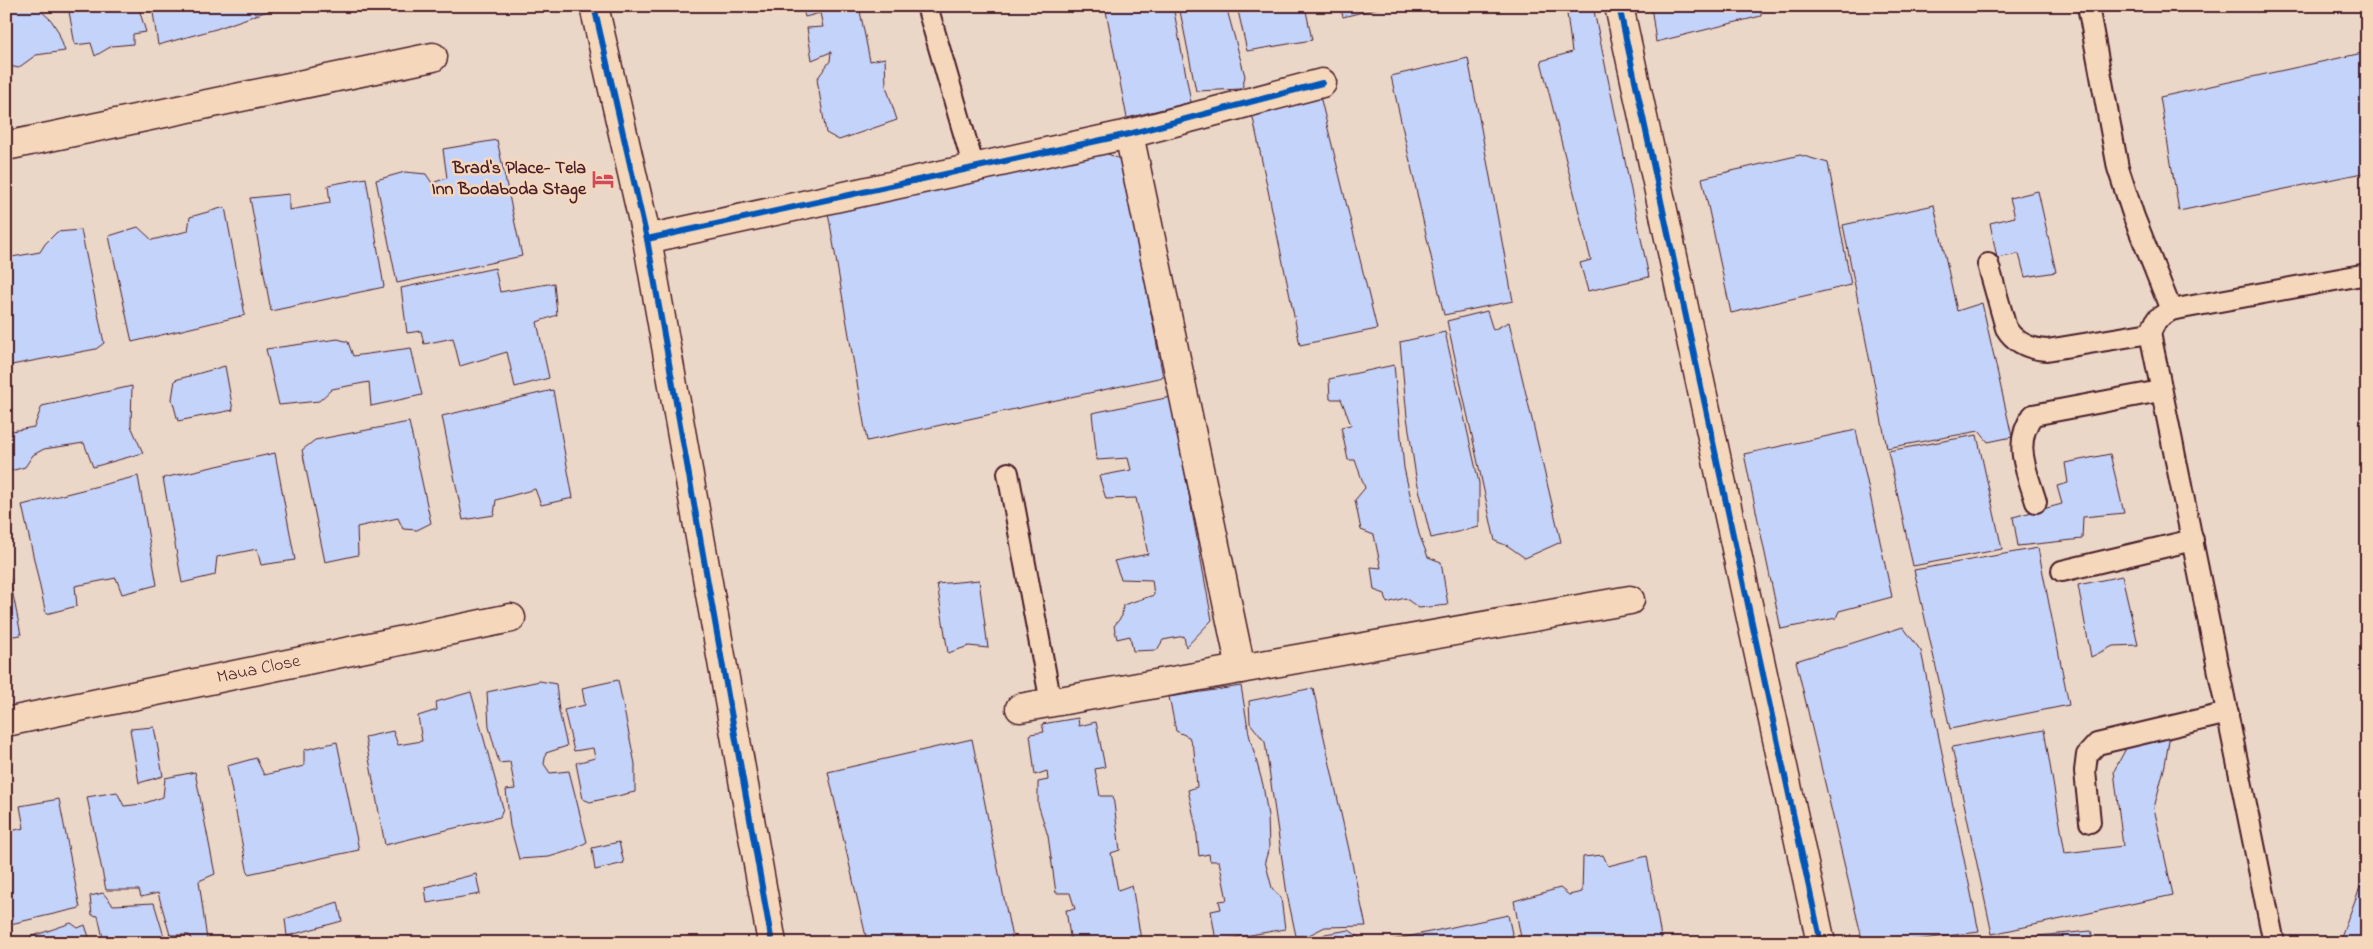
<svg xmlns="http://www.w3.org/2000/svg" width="2373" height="949" font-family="'Indie Flower',sans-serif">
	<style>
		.building { fill: #c4d3f9; stroke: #4a1f2b }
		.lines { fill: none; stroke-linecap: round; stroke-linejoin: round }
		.service-casing { stroke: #4a1f2b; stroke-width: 24 }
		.minor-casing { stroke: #4a1f2b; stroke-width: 31 }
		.tertiary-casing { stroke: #4a1f2b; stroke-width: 31 }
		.service { stroke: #f5d8bb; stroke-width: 20 }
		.minor { stroke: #f5d8bb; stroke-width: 28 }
		.tertiary { stroke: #f5d8bb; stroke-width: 28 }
		.cycleway-casing { stroke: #f5d8bb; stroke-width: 9 }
		.cycleway { stroke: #0057b8; stroke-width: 6 }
		.labels { text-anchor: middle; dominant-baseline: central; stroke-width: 5; stroke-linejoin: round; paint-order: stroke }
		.poi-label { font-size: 18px; font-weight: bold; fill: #4a1f2b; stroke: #f5d8bb; text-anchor: end }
		.street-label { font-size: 18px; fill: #4a1f2b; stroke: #f5d8bb }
	</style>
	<rect width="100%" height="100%" fill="#ebd7c7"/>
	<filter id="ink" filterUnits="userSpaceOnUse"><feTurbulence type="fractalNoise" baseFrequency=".02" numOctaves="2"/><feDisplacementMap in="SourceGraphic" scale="10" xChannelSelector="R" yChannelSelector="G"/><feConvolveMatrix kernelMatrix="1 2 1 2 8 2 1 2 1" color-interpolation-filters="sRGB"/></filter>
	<g filter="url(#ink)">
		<!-- building -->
		<g class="building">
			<polygon points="6,6 43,6 40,10 51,20 58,31 65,51 36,55 18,68 6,65"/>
			<polygon points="68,6 138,6 146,32 133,34 133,44 112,46 95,56 91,43 75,45"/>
			<polygon points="152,6 282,6 216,29 158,45"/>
			<polygon points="802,6 859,6 870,61 885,58 886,86 897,120 839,140 826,133 817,79 830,61 831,52 812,60 807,28 823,27 820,13 805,17"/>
			<polygon points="1105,6 1173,6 1191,102 1127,118"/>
			<polygon points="1179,6 1226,6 1245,76 1242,89 1196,91"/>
			<polygon points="1237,6 1305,6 1312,40 1247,51"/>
			<polygon points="1340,6 1386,6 1343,17"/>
			<polygon points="1566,6 1593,6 1649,277 1588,291 1580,263 1591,260 1541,61 1572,52"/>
			<polygon points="1651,6 1761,6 1761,16 1656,42"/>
			<polygon points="2367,52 2367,172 2179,211 2160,97"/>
			<polygon points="1468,58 1513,301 1444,315 1391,76"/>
			<polygon points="1320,96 1377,329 1300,345 1252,113"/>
			<polygon points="497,140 522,256 397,283 376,180 405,172 426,174 432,183 447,178 443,149"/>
			<polygon points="1101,151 1122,160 1163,377 867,441 828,212"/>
			<polygon points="1800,155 1828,163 1851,285 1731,313 1702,178"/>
			<polygon points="366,178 384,287 271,311 250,198 289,194 289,210 330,203 328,185"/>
			<polygon points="2038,191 2056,272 2025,277 2019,254 1997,258 1990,223 2015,217 2010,198"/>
			<polygon points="1934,205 1957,311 1982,303 2012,437 1988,442 1979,431 1887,448 1843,225"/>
			<polygon points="225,207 245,315 132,342 109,236 138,227 152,240 188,231 190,217"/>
			<polygon points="81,230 104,343 96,349 6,366 6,258 40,252 45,244 57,232"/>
			<polygon points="495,268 500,292 554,283 557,315 537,322 549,378 515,387 507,352 460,366 453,338 424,344 421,331 407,333 401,288"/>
			<polygon points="1487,311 1493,330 1509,322 1561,542 1525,558 1508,546 1495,541 1447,321"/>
			<polygon points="1445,332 1479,483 1479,527 1431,538 1416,477 1407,417 1400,342"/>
			<polygon points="338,339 348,342 353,356 411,348 422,395 371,406 369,382 332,389 319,401 279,405 266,349"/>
			<polygon points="1394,365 1404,468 1419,534 1428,557 1441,562 1448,605 1419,608 1405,598 1387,603 1385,594 1374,590 1371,567 1381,568 1374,535 1361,530 1355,500 1365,488 1355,460 1348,460 1341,427 1351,425 1341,399 1330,399 1329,379"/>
			<polygon points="225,366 233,410 178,421 172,399 175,380"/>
			<polygon points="132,386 131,426 143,453 93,467 84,443 44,449 33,455 25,467 7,472 6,432 34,427 42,406"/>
			<polygon points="553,390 573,498 541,505 535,489 496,500 494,515 463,520 442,416"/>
			<polygon points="1171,397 1212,620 1186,647 1184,636 1163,640 1157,650 1133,651 1130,636 1117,639 1114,626 1122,616 1123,605 1154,595 1152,580 1121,579 1114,561 1148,554 1136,498 1106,499 1099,476 1131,470 1128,458 1097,460 1092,413"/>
			<polygon points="409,422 431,523 417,530 403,529 398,518 357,527 358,555 325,562 302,450 315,440"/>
			<polygon points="1856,430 1892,597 1839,611 1836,618 1781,629 1744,454"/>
			<polygon points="1977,435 2002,549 1913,566 1888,451"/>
			<polygon points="275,453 295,560 261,565 257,549 217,557 215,575 182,583 163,478"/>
			<polygon points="2110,454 2124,513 2083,517 2082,539 2018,546 2013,517 2062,504 2057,486 2068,483 2065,463"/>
			<polygon points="138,476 157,585 122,594 116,578 75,586 77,606 46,614 22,505"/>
			<polygon points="2038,548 2069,705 1950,729 1914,570"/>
			<polygon points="6,559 21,635 6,637"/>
			<polygon points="2122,576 2138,645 2113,646 2091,657 2078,585"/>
			<polygon points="979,580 988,648 969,646 948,653 937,584"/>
			<polygon points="1903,627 1921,651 1979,932 1891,943 1863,943 1796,661"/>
			<polygon points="618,680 635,764 635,792 590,802 583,799 576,763 595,758 593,748 574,751 564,710 585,705 582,688"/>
			<polygon points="540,681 556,684 559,711 567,746 546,753 544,764 550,773 569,771 587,842 572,850 549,857 519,859 510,826 506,790 515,789 510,762 499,763 489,727 487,692"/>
			<polygon points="1241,686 1249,734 1263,785 1268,816 1269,848 1265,861 1272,888 1281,898 1285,929 1216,941 1211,911 1221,909 1219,901 1227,900 1219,861 1210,861 1209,854 1199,856 1196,827 1188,790 1197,787 1194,750 1189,737 1176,731 1169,697"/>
			<polygon points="1313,688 1366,926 1325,927 1307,936 1296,936 1287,894 1265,742 1250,723 1249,701"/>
			<polygon points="471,692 503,808 500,817 385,845 365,737 393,731 398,745 422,741 418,716 437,710 436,702"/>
			<polygon points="1078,718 1079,726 1096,722 1105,767 1095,769 1100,796 1113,796 1120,850 1111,853 1118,890 1132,885 1141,940 1134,943 1071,943 1066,910 1075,909 1070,893 1056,893 1048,836 1038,804 1038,782 1048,780 1047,771 1035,775 1030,734 1044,732 1042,724"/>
			<polygon points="154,727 163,776 139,783 130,729"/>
			<polygon points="2044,730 2065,853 2123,846 2114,771 2131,739 2170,734 2165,765 2154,808 2173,895 1992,934 1952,747"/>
			<polygon points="972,739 1013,943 863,943 867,941 828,772"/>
			<polygon points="337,742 359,850 248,874 227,766 256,758 264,775 304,766 304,750"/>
			<polygon points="195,772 215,874 199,881 207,940 193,942 189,935 170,935 158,893 141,897 139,890 106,890 87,797 117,792 124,806 142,804 163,797 165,778"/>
			<polygon points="59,799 80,908 6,925 6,832 24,828 20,806"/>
			<polygon points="619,842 624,863 595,870 592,848"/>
			<polygon points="1603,855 1608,866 1647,856 1662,943 1522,943 1514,901 1560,888 1569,895 1582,892 1583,857"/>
			<polygon points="2366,871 2367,943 2339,943"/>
			<polygon points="476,874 480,894 427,903 425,887"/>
			<polygon points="103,893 113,905 154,903 166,943 98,943 97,938 103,938 98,916 92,915 90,896"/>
			<polygon points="338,902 342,921 287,936 285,919"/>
			<polygon points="1508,915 1514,943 1379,943"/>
			<polygon points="71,923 78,928 85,925 91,943 31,943 30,937"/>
			<polygon points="1349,930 1367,943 1314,943 1325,934"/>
			<polygon points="2091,931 2094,943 2032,943 2037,936"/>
		</g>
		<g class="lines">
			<!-- service casing -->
			<g class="service-casing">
				<g id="service">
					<polyline points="927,6 974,168"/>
					<polyline points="2088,6 2118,168 2134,217 2171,310"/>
					<path d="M1988 264 2006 328C2015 343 2031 349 2047 350L2150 333"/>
					<polyline points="1008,473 1051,703"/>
					<path d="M2036 502C2027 471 2012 444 2033 415L2160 391"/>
					<polyline points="2062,571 2193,540"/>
					<polyline points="2090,822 2085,771 2087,755 2097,744 2228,713"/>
					<polyline points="2274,943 2150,333 2157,319 2171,310 2367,274"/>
				</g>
			</g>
			<!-- minor casing -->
			<g class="minor-casing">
				<g id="minor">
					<polyline points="1619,6 1821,943"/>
					<polyline points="1129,134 1241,669"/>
					<polyline points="6,146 433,57"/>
					<polyline points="647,239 1129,134 1322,83"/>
					<polyline points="1020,708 1630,600"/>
					<path id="s1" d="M6 722 511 618"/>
				</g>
			</g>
			<!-- tertiary casing -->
			<g class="tertiary-casing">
				<polyline id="tertiary" points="594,6 647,239 772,943"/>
			</g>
			<!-- service -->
			<use href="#service" class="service"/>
			<!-- minor -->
			<use href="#minor" class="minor"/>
			<!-- tertiary -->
			<use href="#tertiary" class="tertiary"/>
			<!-- cycleway casing -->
			<g class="cycleway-casing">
				<g id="cycleway">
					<polyline points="594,6 647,239 772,943"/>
					<polyline points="1619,6 1821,943"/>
					<polyline points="647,239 1129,134 1322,83"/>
				</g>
			</g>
			<!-- cycleway -->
			<use href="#cycleway" class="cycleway"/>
		</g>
	</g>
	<!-- icons -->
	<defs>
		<g id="hotel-bare" transform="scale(1.725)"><path d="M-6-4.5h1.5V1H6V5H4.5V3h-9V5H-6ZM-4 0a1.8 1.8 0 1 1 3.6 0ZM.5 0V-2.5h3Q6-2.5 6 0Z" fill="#d1495b" stroke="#f5d8bb" stroke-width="2.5" paint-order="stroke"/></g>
	</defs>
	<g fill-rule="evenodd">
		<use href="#hotel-bare" x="603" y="179"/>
	</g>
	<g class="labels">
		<!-- poi labels -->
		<g class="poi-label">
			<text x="586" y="169">Brad's Place- Tela<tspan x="586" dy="21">Inn Bodaboda Stage</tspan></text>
		</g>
		<!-- street labels -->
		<g class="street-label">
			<text stroke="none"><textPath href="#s1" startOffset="258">Maua Close</textPath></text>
		</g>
	</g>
	<!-- margin -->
	<rect width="2373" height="949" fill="none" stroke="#f5d8bb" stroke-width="25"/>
	<rect x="12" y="12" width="2348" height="924" fill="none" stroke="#4a1f2b" stroke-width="2" filter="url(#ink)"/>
</svg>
